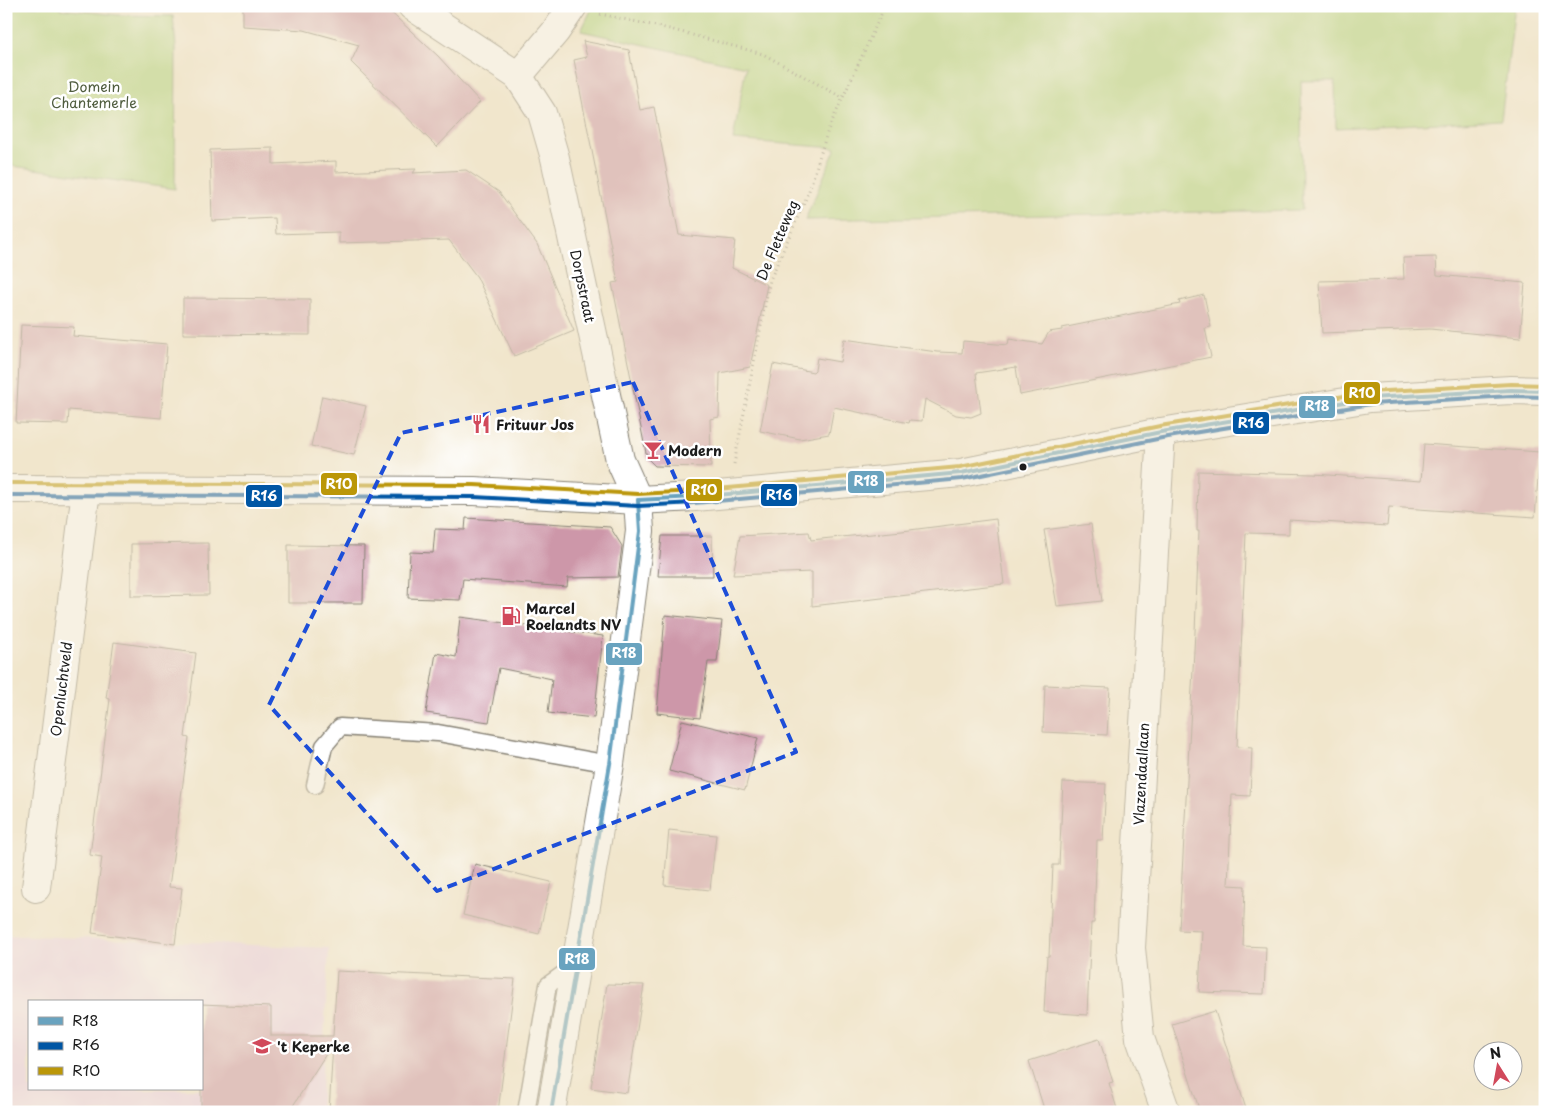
<svg xmlns="http://www.w3.org/2000/svg" width="1551" height="1118" font-family="'Playpen Sans',sans-serif">
	<style>
		.built { fill: #ecd1ea; fill-rule: evenodd }
		.green { fill: #b0d67f; stroke: #66794e }
		.building { fill: #cd97a9 }
		.lines { fill: none; stroke-linecap: round; stroke-linejoin: round }
		.lane-casing { stroke: #868174; stroke-width: 19 }
		.street-casing { stroke: #868174; stroke-width: 30 }
		.secondary-casing { stroke: #868174; stroke-width: 30 }
		.path { stroke: #868174; stroke-width: 3; stroke-dasharray: 1 4; stroke-linecap: butt }
		.lane { stroke: #fff; stroke-width: 16 }
		.street { stroke: #fff; stroke-width: 28 }
		.secondary { stroke: #fff; stroke-width: 28 }
		.bus-1-casing { stroke: #fff; stroke-width: 8 }
		.bus-2-casing { stroke: #fff; stroke-width: 8 }
		.bus-3-casing { stroke: #fff; stroke-width: 8 }
		.bus-1 { stroke: #69a3bf; stroke-width: 4 }
		.bus-2 { stroke: #0056a4; stroke-width: 4 }
		.bus-3 { stroke: #bb9708; stroke-width: 4 }
		.marked { fill: none; stroke: #1d4ed8; stroke-width: 4; stroke-dasharray: 10 6; stroke-linejoin: round }
		.bus-dot { fill: #1c1c1c; stroke: #fff; stroke-width: 2 }
		.labels { text-anchor: middle; dominant-baseline: central; stroke-width: 5; stroke-linejoin: round; paint-order: stroke }
		.park-label { font-size: 14px; fill: #505d3f; stroke: #fff }
		.street-label { font-size: 14px; fill: #1c1c1c; stroke: #fff }
		.poi-label { font-size: 14px; font-weight: bold; fill: #1c1c1c; stroke: #fff; text-anchor: start }
		.line-badge { stroke: #fff; stroke-width: 2 }
		.badge-label { font-size: 14px; text-anchor: middle; font-weight: bold; fill: #fff }
	</style>
	<rect width="100%" height="100%" fill="#fff"/>
	<filter id="ink" filterUnits="userSpaceOnUse"><feTurbulence type="fractalNoise" baseFrequency=".02" numOctaves="2"/><feDisplacementMap in="SourceGraphic" scale="10" xChannelSelector="R" yChannelSelector="G"/><feConvolveMatrix kernelMatrix="1 2 1 2 8 2 1 2 1" color-interpolation-filters="sRGB"/></filter>
	<filter id="wash" filterUnits="userSpaceOnUse"><feTurbulence type="fractalNoise" baseFrequency=".0096" numOctaves="4" result="noise"/><feDisplacementMap in="SourceGraphic" scale="20" xChannelSelector="R" yChannelSelector="G"/><feGaussianBlur stdDeviation="1.12" result="paint"/><feColorMatrix in="noise" values="0 0 0 0 0 0 0 0 0 0 0 0 0 0 0 0 0 1.4 0 .05"/><feComposite in="paint" operator="in"/></filter>
	<g filter="url(#wash)">
		<rect width="100%" height="100%" fill="#f1e6cc"/>
		<!-- built -->
		<path class="built" d="M6 935 329 948 320 1112H6ZM29 1002H201V1089H29Z"/>
		<!-- green -->
		<g class="green">
			<polygon points="6,6 60,6 60,9 118,15 173,16 176,47 175,189 6,165"/>
			<polygon points="593,6 1515,6 1501,120 1336,128 1335,81 1301,81 1302,210 805,220 836,148 733,140 746,67 581,31"/>
		</g>
		<g id="blocks">
			<!-- building -->
			<g class="building">
				<polygon points="243,6 384,6 438,56 480,102 437,147 351,62 359,45 304,30 243,26"/>
				<polygon points="583,41 629,50 640,110 654,107 679,235 735,240 732,268 767,285 750,367 720,373 719,417 710,419 711,467 655,466 647,458 612,283 618,282 574,60 587,57"/>
				<polygon points="273,148 273,164 336,161 336,172 416,169 413,173 466,170 499,192 537,244 574,331 514,356 477,277 449,240 339,243 339,232 276,234 275,218 212,221 210,150"/>
				<polygon points="1436,257 1437,275 1525,283 1520,338 1430,329 1322,333 1319,281 1404,279 1403,258"/>
				<polygon points="1204,295 1211,327 1205,328 1211,357 1020,395 1016,367 976,373 981,413 971,417 956,415 925,399 922,421 910,420 909,423 834,407 829,434 800,439 760,431 773,364 813,372 815,370 817,358 840,362 844,339 937,352 962,353 963,341 1008,345 1009,339 1042,344 1049,332 1062,330 1062,328 1180,304 1179,301"/>
				<polygon points="183,298 310,299 310,335 183,334"/>
				<polygon points="21,325 74,327 73,336 167,344 161,418 69,410 68,424 16,423"/>
				<polygon points="322,396 366,406 354,455 311,446"/>
				<polygon points="1424,444 1540,452 1535,517 1389,507 1387,526 1289,520 1289,534 1246,533 1237,747 1252,748 1250,796 1232,795 1228,885 1245,886 1243,946 1266,947 1264,994 1199,992 1202,931 1179,930 1195,632 1199,531 1197,531 1198,471 1313,474 1421,481"/>
				<polygon points="466,518 610,527 622,546 618,577 568,578 567,587 463,579 460,600 408,598 410,552 433,553 435,529 465,530"/>
				<polygon points="996,519 1004,584 812,606 812,572 733,575 740,536 809,532 811,540 902,531"/>
				<polygon points="1091,524 1102,601 1057,606 1044,530"/>
				<polygon points="662,536 712,536 713,576 658,576"/>
				<polygon points="208,543 209,595 131,596 131,544"/>
				<polygon points="288,545 364,546 363,603 288,603"/>
				<polygon points="665,615 722,621 717,662 708,662 700,718 657,713"/>
				<polygon points="460,617 603,636 594,718 548,713 552,679 499,668 489,722 426,713 436,653 456,657"/>
				<polygon points="114,642 196,653 185,737 189,738 169,887 182,888 175,944 92,933 102,857 90,855 110,699 106,698"/>
				<polygon points="1045,685 1110,688 1107,735 1043,732"/>
				<polygon points="682,720 758,738 745,790 669,771"/>
				<polygon points="1063,782 1106,784 1103,840 1097,840 1094,923 1091,923 1087,1015 1044,1012 1047,956 1049,956 1053,865 1059,865"/>
				<polygon points="669,830 716,835 710,890 664,885"/>
				<polygon points="475,864 551,882 539,934 463,915"/>
				<polygon points="337,971 515,979 498,1112 329,1112 333,1043 289,1112 201,1112 201,1004 271,1007 271,1036 333,1036"/>
				<polygon points="607,984 644,985 627,1093 591,1088"/>
				<polygon points="1215,1011 1247,1112 1200,1112 1172,1024"/>
				<polygon points="1099,1039 1113,1082 1109,1083 1118,1112 1045,1112 1029,1061"/>
			</g>
		</g>
	</g>
	<g filter="url(#ink)">
		<use href="#blocks" fill-opacity="0" stroke="#868174" stroke-width="1"/>
		<g class="lines">
			<!-- lane casing -->
			<g class="lane-casing">
				<g id="lane">
					<polyline points="315,785 324,746 340,727 438,733 610,764"/>
					<polyline points="526,1112 548,985 576,965"/>
				</g>
			</g>
			<!-- street casing -->
			<g class="street-casing">
				<g id="street">
					<polyline points="412,6 518,76 542,113 555,158 620,460 638,500"/>
					<polyline points="518,76 556,31 573,6"/>
					<polyline points="1161,432 1131,948 1140,1038 1166,1112"/>
					<polyline points="36,888 86,490"/>
				</g>
			</g>
			<!-- secondary casing -->
			<g class="secondary-casing">
				<g id="secondary">
					<polyline points="6,489 474,491 638,500 695,497 961,473 1161,432 1370,398 1511,390 1545,391"/>
					<polyline points="551,1112 610,764 640,531 638,500"/>
				</g>
			</g>
			<!-- path -->
			<g class="path">
				<polyline points="600,14 670,29 763,54 843,98"/>
				<polyline points="734,464 770,280 808,194 828,130 885,6"/>
			</g>
			<!-- lane -->
			<use href="#lane" class="lane"/>
			<!-- street -->
			<use href="#street" class="street"/>
			<!-- secondary -->
			<use href="#secondary" class="secondary"/>
			<!-- bus-1 casing -->
			<g class="bus-1-casing">
				<g id="bus-1">
					<polyline points="638,500 695,497 961,473 1161,432 1370,398 1511,390 1545,391"/>
					<polyline points="551,1112 610,764 640,531 638,500"/>
				</g>
			</g>
			<!-- bus-2 casing -->
			<g class="bus-2-casing">
				<polyline id="bus-2" points="6,495 474,497 638,506 695,503 962,479 1162,438 1371,404 1511,396 1545,397"/>
			</g>
			<!-- bus-3 casing -->
			<g class="bus-3-casing">
				<polyline id="bus-3" points="6,483 474,485 638,494 695,491 960,467 1160,426 1369,392 1511,384 1545,385"/>
			</g>
			<!-- bus-1 -->
			<use href="#bus-1" class="bus-1"/>
			<!-- bus-2 -->
			<use href="#bus-2" class="bus-2"/>
			<!-- bus-3 -->
			<use href="#bus-3" class="bus-3"/>
		</g>
	</g>
	<!-- marked area -->
	<path d="M0 0H1551V1118H0ZM633 382 796 752 437 891 269 705 401 433Z" fill="#f1e6cc" fill-opacity=".55" fill-rule="evenodd"/>
	<path class="marked" d="M633 382 796 752 437 891 269 705 401 433Z"/>
	<!-- icons -->
	<defs>
		<g id="restaurant-bare" transform="scale(1.5)"><path d="M-5-6h1v4h1v-4h1v4h1v-4h1v5L-1.5 .5V6h-2V.5L-5-1ZM5-6V6H3V1.5H1.5Q1.5-4 5-6Z" fill="#d1495b" stroke="#fff" stroke-width="2.5" paint-order="stroke"/></g>
		<g id="bar-bare" transform="scale(1.5)"><path d="M-6-5H6L.8 .8V4.5H3.5V6h-7V4.5H-.8V.8Z" fill="#d1495b" stroke="#fff" stroke-width="2.5" paint-order="stroke"/></g>
		<g id="fuel-bare" transform="scale(1.5)"><path d="M-5.5-6h7V0h2V4h1.3V-2.5L3-4.5l.8-.8L6-3V5H2.5V1h-1V6h-7ZM-4.2-4.7v3.2H.2V-4.7Z" fill="#d1495b" stroke="#fff" stroke-width="2.5" paint-order="stroke"/></g>
		<g id="school-bare" transform="scale(1.5)"><path d="M0-5L7-2L0 1L-7-2ZM-4 1L0 2.5L4 1V4Q0 6-4 4Z" fill="#d1495b" stroke="#fff" stroke-width="2.5" paint-order="stroke"/></g>
	</defs>
	<g fill-rule="evenodd">
		<use href="#restaurant-bare" x="481" y="424"/>
		<use href="#bar-bare" x="653" y="450"/>
		<use href="#fuel-bare" x="511" y="616"/>
		<use href="#school-bare" x="262" y="1046"/>
	</g>
	<!-- markers -->
	<circle class="bus-dot" cx="1023" cy="467" r="4.5"/>
	<g class="labels">
		<!-- park labels -->
		<g class="park-label">
			<text x="94" y="86">Domein<tspan x="94" dy="16">Chantemerle</tspan></text>
		</g>
		<!-- street labels -->
		<g class="street-label">
			<text transform="translate(777 240) rotate(-67)">De Fletteweg</text>
			<text transform="translate(583 286) rotate(78)">Dorpstraat</text>
			<text transform="translate(61 689) rotate(-83)">Openluchtveld</text>
			<text transform="translate(1141 774) rotate(-87)">Vlazendaallaan</text>
		</g>
		<!-- poi labels -->
		<g class="poi-label">
			<text x="496" y="424">Frituur Jos</text>
			<text x="668" y="450">Modern</text>
			<text x="526" y="608">Marcel<tspan x="526" dy="16">Roelandts NV</tspan></text>
			<text x="277" y="1046">'t Keperke</text>
		</g>
	</g>
	<g class="line-badge">
		<rect x="1343" y="381" width="38" height="24" rx="5" fill="#bb9708"/>
		<rect x="1298" y="395" width="38" height="24" rx="5" fill="#69a3bf"/>
		<rect x="1232" y="411" width="38" height="24" rx="5" fill="#0056a4"/>
		<rect x="847" y="470" width="38" height="24" rx="5" fill="#69a3bf"/>
		<rect x="320" y="472" width="38" height="24" rx="5" fill="#bb9708"/>
		<rect x="685" y="478" width="38" height="24" rx="5" fill="#bb9708"/>
		<rect x="760" y="483" width="38" height="24" rx="5" fill="#0056a4"/>
		<rect x="245" y="484" width="38" height="24" rx="5" fill="#0056a4"/>
		<rect x="605" y="642" width="38" height="24" rx="5" fill="#69a3bf"/>
		<rect x="558" y="947" width="38" height="24" rx="5" fill="#69a3bf"/>
	</g>
	<g class="badge-label">
		<text x="1362" y="398">R10</text>
		<text x="1317" y="411">R18</text>
		<text x="1251" y="428">R16</text>
		<text x="866" y="486">R18</text>
		<text x="339" y="489">R10</text>
		<text x="704" y="495">R10</text>
		<text x="779" y="500">R16</text>
		<text x="264" y="501">R16</text>
		<text x="624" y="658">R18</text>
		<text x="577" y="964">R18</text>
	</g>
	<!-- margin -->
	<rect width="1551" height="1118" fill="none" stroke="#fff" stroke-width="25"/>
	<!-- legend -->
	<rect x="28" y="1000" width="175" height="90" fill="#ffffff" stroke="#a4a4a4"/>
	<rect x="38" y="1017" width="25" height="8" fill="#69a3bf" stroke="#a4a4a4"/>
	<text x="72" y="1026" font-size="15" fill="#1c1c1c">R18</text>
	<rect x="38" y="1042" width="25" height="8" fill="#0056a4" stroke="#a4a4a4"/>
	<text x="72" y="1050" font-size="15" fill="#1c1c1c">R16</text>
	<rect x="38" y="1067" width="25" height="8" fill="#bb9708" stroke="#a4a4a4"/>
	<text x="72" y="1076" font-size="15" fill="#1c1c1c">R10</text>
	<!-- north arrow -->
	<g transform="translate(1498 1066) rotate(349)"><circle r="24" fill="#ffffff" stroke="#a4a4a4"/>
	<path d="M0-4L9 19L0 12L-9 19Z" fill="#d1495b"/>
	<text y="-8" font-size="14" font-weight="bold" text-anchor="middle" fill="#1c1c1c">N</text>
	</g>
</svg>
